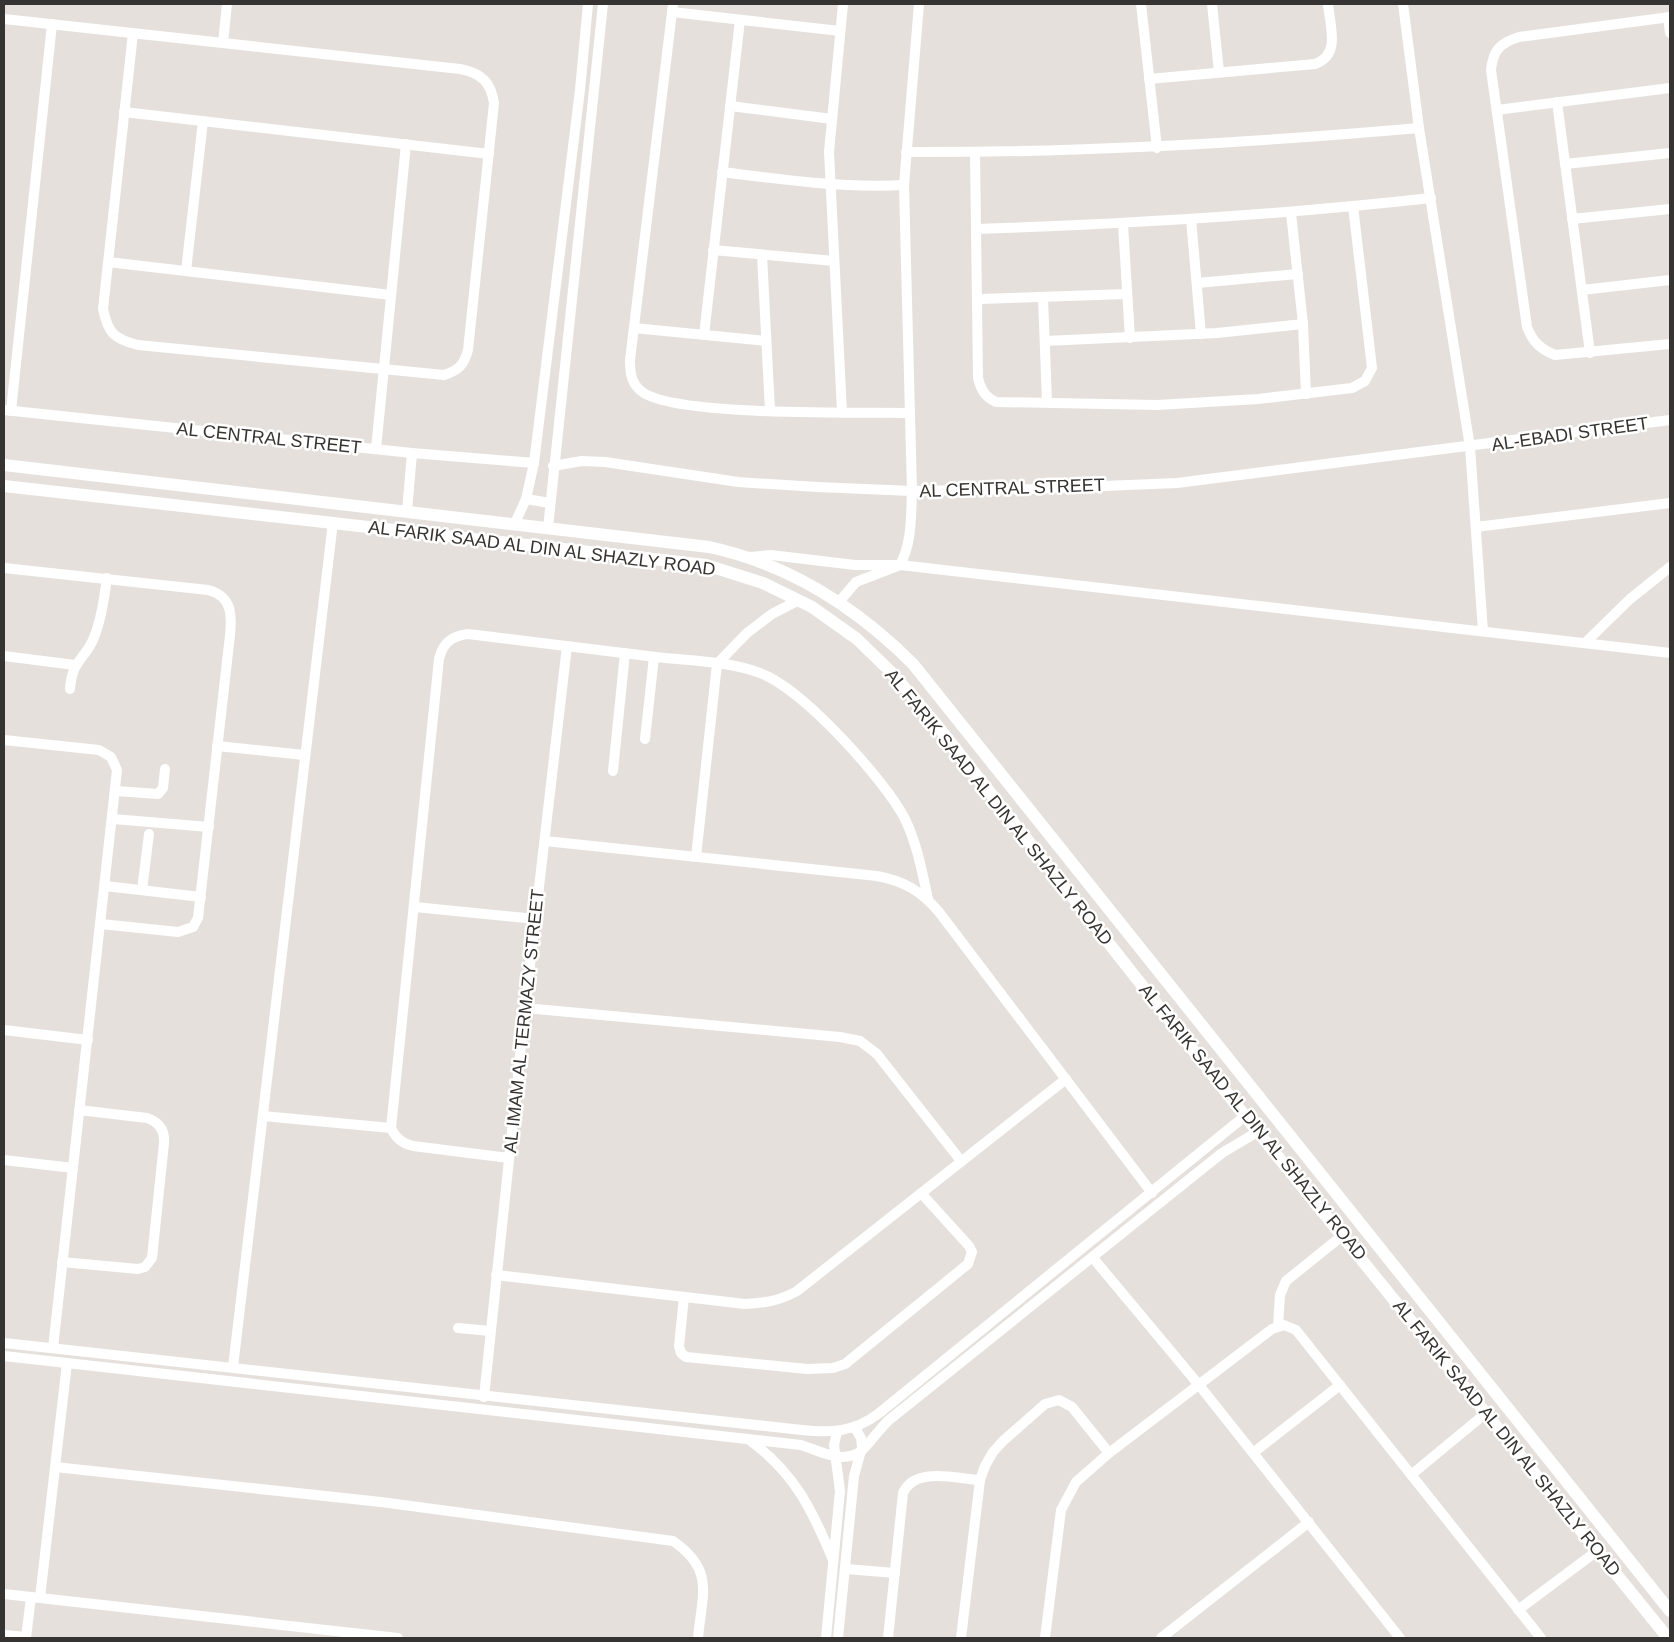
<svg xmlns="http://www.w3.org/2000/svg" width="1674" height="1642" font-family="Helvetica,sans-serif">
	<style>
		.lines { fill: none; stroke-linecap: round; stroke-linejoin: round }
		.minor { stroke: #fff; stroke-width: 10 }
		.tertiary { stroke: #fff; stroke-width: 12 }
		.labels { text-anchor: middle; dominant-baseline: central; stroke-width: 5; stroke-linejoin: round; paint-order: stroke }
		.street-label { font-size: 18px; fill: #363432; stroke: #fff }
	</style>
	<rect width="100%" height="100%" fill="#e5e0db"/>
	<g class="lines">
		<!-- minor -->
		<g class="minor">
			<path d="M673 4 630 360C630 372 631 383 641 391 672 417 862 412 910 413"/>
			<polyline points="1141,4 1157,148"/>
			<polyline points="1212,4 1219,72"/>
			<polyline points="1403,4 1419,128 1470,447 1483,631"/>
			<polyline points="672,12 840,31"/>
			<polyline points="1668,17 1670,33"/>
			<path d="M1670 17 1519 37C1500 43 1493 50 1491 70L1527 327C1533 342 1540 349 1555 355L1670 344"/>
			<path d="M4 19 460 69C481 73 491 82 494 103L468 350C464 365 459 370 444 375L138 345C114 339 108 333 103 309L133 33"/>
			<polyline points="223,43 227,4"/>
			<path d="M1149 79 1315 64C1341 55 1330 27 1328 4"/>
			<polyline points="1557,102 1590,353"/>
			<polyline points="730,106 832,119"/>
			<polyline points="1497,110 1670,88"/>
			<polyline points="124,112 489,154"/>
			<path d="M906 152C1078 153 1248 143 1419 128"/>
			<path d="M975 153 978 378C981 390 985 397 996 402L1157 405 1258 399 1352 388 1365 381 1372 368 1353 206"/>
			<polyline points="1565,164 1670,153"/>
			<path d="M722 172C783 180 843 188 904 185"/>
			<polyline points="1291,213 1303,324 1306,394"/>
			<polyline points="1191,219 1201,334"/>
			<polyline points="1572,219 1670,209"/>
			<polyline points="1123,224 1130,338"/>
			<path d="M976 229C1128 224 1279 215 1431 198"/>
			<polyline points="713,250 834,261"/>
			<polyline points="762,255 770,411"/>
			<polyline points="108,262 391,295"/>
			<polyline points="186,271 203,121"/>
			<polyline points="1197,283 1298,274"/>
			<polyline points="1582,290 1670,280"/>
			<polyline points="1043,297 1047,402"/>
			<polyline points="979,299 1127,294"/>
			<polyline points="634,328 766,341"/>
			<polyline points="704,335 740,20"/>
			<polyline points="1045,341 1217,333 1303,324"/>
			<polyline points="4,410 412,453 534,463"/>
			<polyline points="11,411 52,24"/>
			<polyline points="842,412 829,152 843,4"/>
			<polyline points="376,449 406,144"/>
			<polyline points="553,466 582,461 605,462 738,482 817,487 912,491 1032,489 1177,483 1670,420"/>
			<polyline points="526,499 550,503"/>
			<polyline points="407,511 412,453"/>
			<polyline points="515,523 526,499 534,463 580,90 588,4"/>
			<polyline points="1476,527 1670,503"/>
			<polyline points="548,528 603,4"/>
			<polyline points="750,557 771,555 855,565 900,565 1670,653"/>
			<path d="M4 568 208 590C232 596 232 615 230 635L198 918 193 927 178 932 101 924"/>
			<path d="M839 602 856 582 900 565C912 543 911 516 912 491L904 185 919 4"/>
			<polyline points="1585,643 1630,599 1670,567"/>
			<polyline points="4,656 75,665"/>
			<path d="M70 689C72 661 83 661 93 640 101 621 104 599 107 578"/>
			<polyline points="645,739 654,657"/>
			<polyline points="4,740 99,750 111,757 117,770 53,1348"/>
			<polyline points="217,746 304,755"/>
			<polyline points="613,771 625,653"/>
			<polyline points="116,791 158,794 163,788 165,769"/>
			<polyline points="113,819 209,827"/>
			<path d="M545 841 877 876C904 881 921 891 939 912L1152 1193"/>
			<polyline points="696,857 717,664 747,633 772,614 799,600"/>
			<polyline points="105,886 201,897"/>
			<polyline points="142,890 149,834"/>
			<polyline points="415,907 536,919"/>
			<polyline points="525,1008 840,1037 860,1041 877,1054 961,1161"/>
			<polyline points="4,1030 88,1040"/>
			<polyline points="263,1116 391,1128"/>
			<path d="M509 1158 413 1146C401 1143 396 1138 391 1128L439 659C443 643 451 636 468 634 531 642 593 649 656 657 690 661 728 661 760 673 801 687 885 780 905 819 917 844 922 871 928 899"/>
			<polyline points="4,1160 73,1168"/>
			<polyline points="1093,1258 1199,1385 1400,1638"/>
			<path d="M62 1262 138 1269 145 1267 152 1258 164 1143C165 1130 159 1122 147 1118L79 1110"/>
			<path d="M496 1275 745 1304C765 1303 779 1301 797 1291L1066 1079"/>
			<polyline points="684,1297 679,1346 681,1353 686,1357 807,1369 833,1368 845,1364 968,1264 972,1252 969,1246 921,1193"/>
			<polyline points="1278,1326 1280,1295 1286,1281 1343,1235"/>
			<polyline points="458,1328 490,1331"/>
			<path d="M4 1343 802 1430C831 1433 854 1432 878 1414L1245 1116"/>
			<path d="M4 1356 801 1445C820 1451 841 1464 860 1452 868 1446 880 1428 889 1420L1222 1153 1259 1131"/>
			<polyline points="233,1367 333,522"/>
			<polyline points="484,1397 525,1008 567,646"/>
			<path d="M748 1439C794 1472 812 1509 833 1560"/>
			<polyline points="1253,1453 1340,1385"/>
			<path d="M55 1467 381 1502 673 1541C715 1570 702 1594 698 1638"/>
			<polyline points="1411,1475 1486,1413"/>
			<polyline points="846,1569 895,1573"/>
			<polyline points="4,1594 398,1638"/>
			<polyline points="40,1598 67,1363"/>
			<polyline points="1518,1610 1597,1551"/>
			<polyline points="4,1635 26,1637"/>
			<polyline points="26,1638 31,1597"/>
			<polyline points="826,1638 840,1491 834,1445 837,1432"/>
			<polyline points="838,1638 854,1476 862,1447 861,1438 855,1428"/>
			<path d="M888 1638 903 1493C915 1466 957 1479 980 1480"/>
			<polyline points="961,1638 980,1480 985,1466 993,1452 1003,1441 1045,1404 1059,1400 1072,1407 1109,1453"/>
			<polyline points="1045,1638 1061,1510 1076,1482 1109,1453 1272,1329 1284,1325 1296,1330 1541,1638"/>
			<polyline points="1161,1638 1309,1522"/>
		</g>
		<!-- tertiary -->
		<g class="tertiary">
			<path d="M4 465 709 547C789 564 856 607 913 664L1670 1611"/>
			<polyline points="4,486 706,565 763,583 812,607 857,639 891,672 936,724 1245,1116 1668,1638"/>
		</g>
	</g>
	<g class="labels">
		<!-- street labels -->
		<g class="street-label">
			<text transform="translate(1570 434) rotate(-8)">AL-EBADI STREET</text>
			<text transform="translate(269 438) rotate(6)">AL CENTRAL STREET</text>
			<text transform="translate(1012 488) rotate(-2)">AL CENTRAL STREET</text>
			<text transform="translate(542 548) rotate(7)">AL FARIK SAAD AL DIN AL SHAZLY ROAD</text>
			<text transform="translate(999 807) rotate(51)">AL FARIK SAAD AL DIN AL SHAZLY ROAD</text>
			<text transform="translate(524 1021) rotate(-84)">AL IMAM AL TERMAZY STREET</text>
			<text transform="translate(1253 1122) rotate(51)">AL FARIK SAAD AL DIN AL SHAZLY ROAD</text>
			<text transform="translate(1507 1438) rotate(51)">AL FARIK SAAD AL DIN AL SHAZLY ROAD</text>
		</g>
	</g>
	<!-- border -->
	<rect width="1674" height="1642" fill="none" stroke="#363432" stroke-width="10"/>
</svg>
